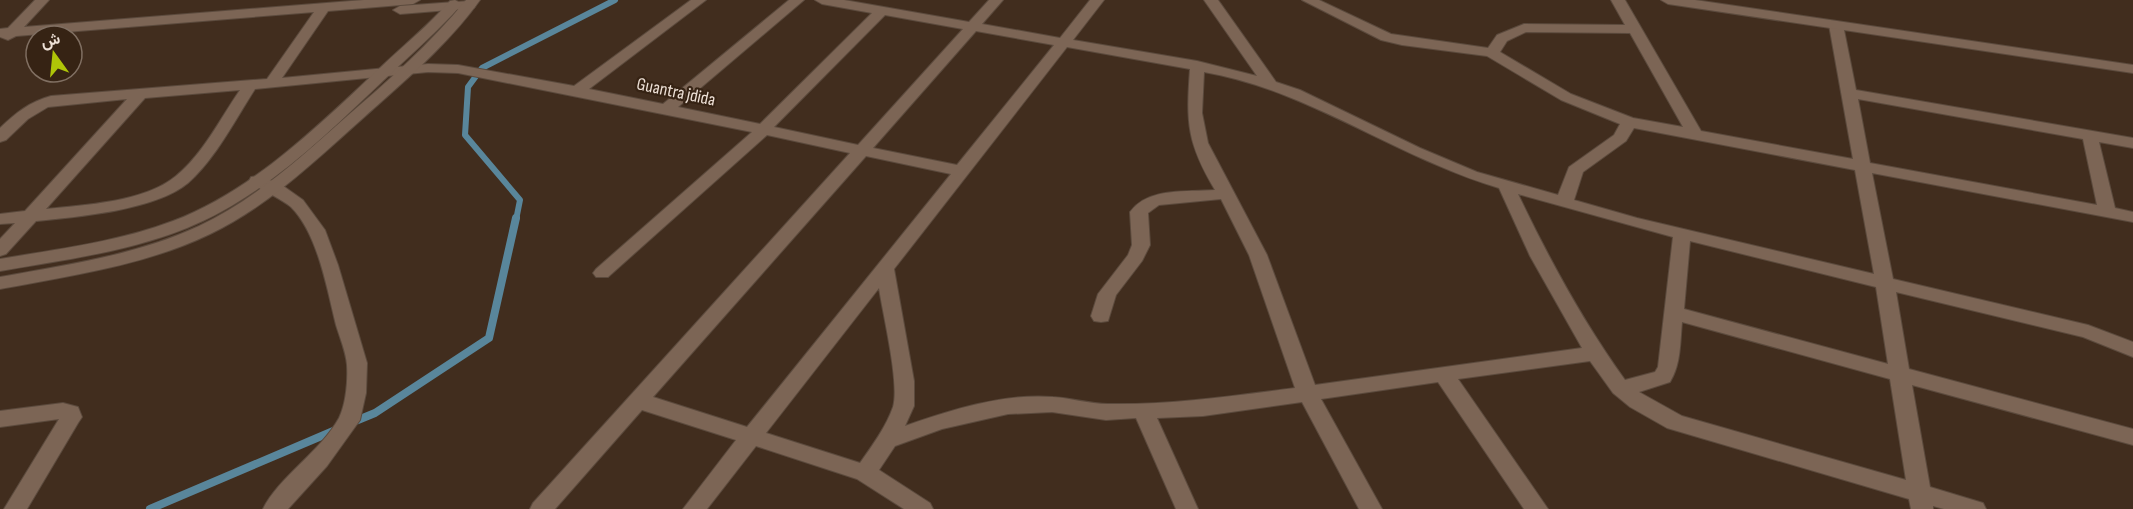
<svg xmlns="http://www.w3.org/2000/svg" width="2133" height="509" font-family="'Sofia Sans Condensed',Vazirmatn,sans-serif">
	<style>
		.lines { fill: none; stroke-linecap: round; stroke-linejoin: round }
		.stream-far1 { stroke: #59869b; stroke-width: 6 }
		.stream { stroke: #59869b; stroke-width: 8 }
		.minor-casing { stroke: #5b4a3d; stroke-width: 2 }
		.tertiary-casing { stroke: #5b4a3d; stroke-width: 2 }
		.secondary-casing { stroke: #5b4a3d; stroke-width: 2 }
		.minor { fill: #7c6555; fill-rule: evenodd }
		.tertiary { fill: #7c6555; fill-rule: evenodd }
		.secondary { fill: #7c6555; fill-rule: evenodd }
		.labels { text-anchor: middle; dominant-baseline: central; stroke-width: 4.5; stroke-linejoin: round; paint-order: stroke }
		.street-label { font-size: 18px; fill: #eee1d7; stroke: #362314 }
	</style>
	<rect width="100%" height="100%" fill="#412d1e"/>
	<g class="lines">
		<!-- stream-far1 -->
		<polyline class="stream-far1" points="516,220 520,200 465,135 468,87 482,68 615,0"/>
		<!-- stream -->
		<g class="stream">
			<polyline points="353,422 375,413 489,338 516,218"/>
			<polyline points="150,509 338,429"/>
		</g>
		<!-- minor casing -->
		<g class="minor-casing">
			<g id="minor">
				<path d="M35 0H49L24 27 364 0H420L413 4 328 11 282 78 428 64 458 65 574 86 691 0H706L589 89 663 104 789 0H804L678 107 760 124 872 13 822 4 815 0H844L969 22 989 0H1003L982 24 1060 38 1090 0H1104L1073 40 1197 61 1257 76 1204 0H1218L1276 82 1300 90 1420 148 1477 172 1558 195 1569 167 1614 135 1620 124 1561 100 1487 56 1402 45 1381 40 1302 0H1319L1391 34 1488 48 1497 35 1524 24 1625 25 1611 0H1625L1701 131 1853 159 1829 25 1836 21 1843 25 1856 90 2133 138V148L2099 142 2115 208 2133 212V222L1872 173 1893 279 2088 325 2133 342V357L2083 337 1896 292 1909 369 2133 429V445L1912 385 1930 487 1983 503 1986 509H1944L1933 506V509H1911L1909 499 1667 428 1630 407 1613 393 1590 361 1458 379 1548 509H1524L1438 382 1321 399 1382 509H1359L1302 402 1203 416 1157 418 1198 509H1176L1136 418 1106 420 1052 412 1008 414 942 429 895 446 879 470 930 503 933 509H904L857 479 756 446 707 509H683L736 440 642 410 555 509H530L533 503 850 153 767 135 608 277H596L593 273 596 269 752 132 458 73 428 72 255 89C235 120 216 158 188 183 156 210 77 217 36 221L6 254 0 256V239L15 223 0 224V214L25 211 127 99 48 107 28 119 6 140 0 142V128C16 113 29 102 51 96L267 79 314 12 16 36 8 40 0 37V29L8 28ZM885 15 963 29 858 145 774 127ZM976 31 1054 45 957 165 873 148ZM1526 32 1630 33 1683 127 1633 118 1571 94 1500 52 1507 41ZM1067 47 1190 69C1186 123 1187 143 1215 190 1188 192 1148 187 1130 212L1132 245 1128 255 1098 294 1091 316 1094 321 1101 322 1108 321 1116 295 1142 261 1150 245 1148 213 1159 205 1221 199 1249 255 1295 388C1233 396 1171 405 1108 404 1089 404 1071 398 1053 397 1004 393 951 410 905 426L914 406V381L894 269ZM1204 72C1309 90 1397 158 1499 188L1530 256 1582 348 1315 385 1267 255 1208 143 1202 113ZM240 90C220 119 203 154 176 176 145 202 85 205 46 209L145 98ZM1858 99 2083 139 2097 205 1870 163ZM1634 128 1855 170 1874 274 1637 218 1574 200 1583 172 1626 141ZM866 156 951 174 747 427 653 397ZM1518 194 1673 237 1658 367 1655 372 1625 380C1583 322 1549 259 1518 194ZM1690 241 1876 287 1888 364 1684 309ZM879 288C883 315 900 384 893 407 886 427 872 446 860 463L766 433ZM1682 322 1890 379 1906 480 1682 416 1639 392 1670 382C1681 364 1680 343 1682 322Z"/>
				<polygon points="469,1 476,5 474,8 400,14 393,10 400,6"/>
				<path d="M257 176 279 183 303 200 325 230 338 265 367 363 366 393 360 420 327 466 288 509H263C278 478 321 451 339 418 346 404 348 381 347 365 346 352 340 338 336 325 327 289 318 234 291 207 281 198 254 187 249 181L251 177Z"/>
				<polygon points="63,403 78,407 82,417 78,423 27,509 4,509 59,419 0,427 0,411"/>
			</g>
		</g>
		<!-- tertiary casing -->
		<g class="tertiary-casing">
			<polygon id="tertiary" points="1661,0 1695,0 2133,65 2133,73 1668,4"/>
		</g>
		<!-- secondary casing -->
		<g class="secondary-casing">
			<g id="secondary">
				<path d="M455 0 462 4 452 15C431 37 408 57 386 78 327 134 264 197 187 228 127 252 63 260 0 271V259C58 249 118 242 173 221 254 190 319 125 381 67 404 45 429 25 450 1Z"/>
				<path d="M466 0H480C447 46 403 82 362 119 315 161 267 207 210 234 146 265 70 276 0 289V277C66 265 137 255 199 226 254 200 300 158 345 118 388 81 430 44 466 0Z"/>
			</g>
		</g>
		<!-- minor -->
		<use href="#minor" class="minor"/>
		<!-- tertiary -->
		<use href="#tertiary" class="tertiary"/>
		<!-- secondary -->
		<use href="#secondary" class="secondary"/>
	</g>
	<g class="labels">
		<!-- street labels -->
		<g class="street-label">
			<text transform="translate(676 92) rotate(12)">Guantra jdida</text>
		</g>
	</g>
	<!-- north arrow -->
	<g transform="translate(54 54) rotate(345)"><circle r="28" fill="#362314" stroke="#806f62" stroke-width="1.5"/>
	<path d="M0-4.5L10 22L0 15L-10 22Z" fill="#afc508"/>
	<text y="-9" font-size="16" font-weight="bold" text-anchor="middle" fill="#eee1d7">ش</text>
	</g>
</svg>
